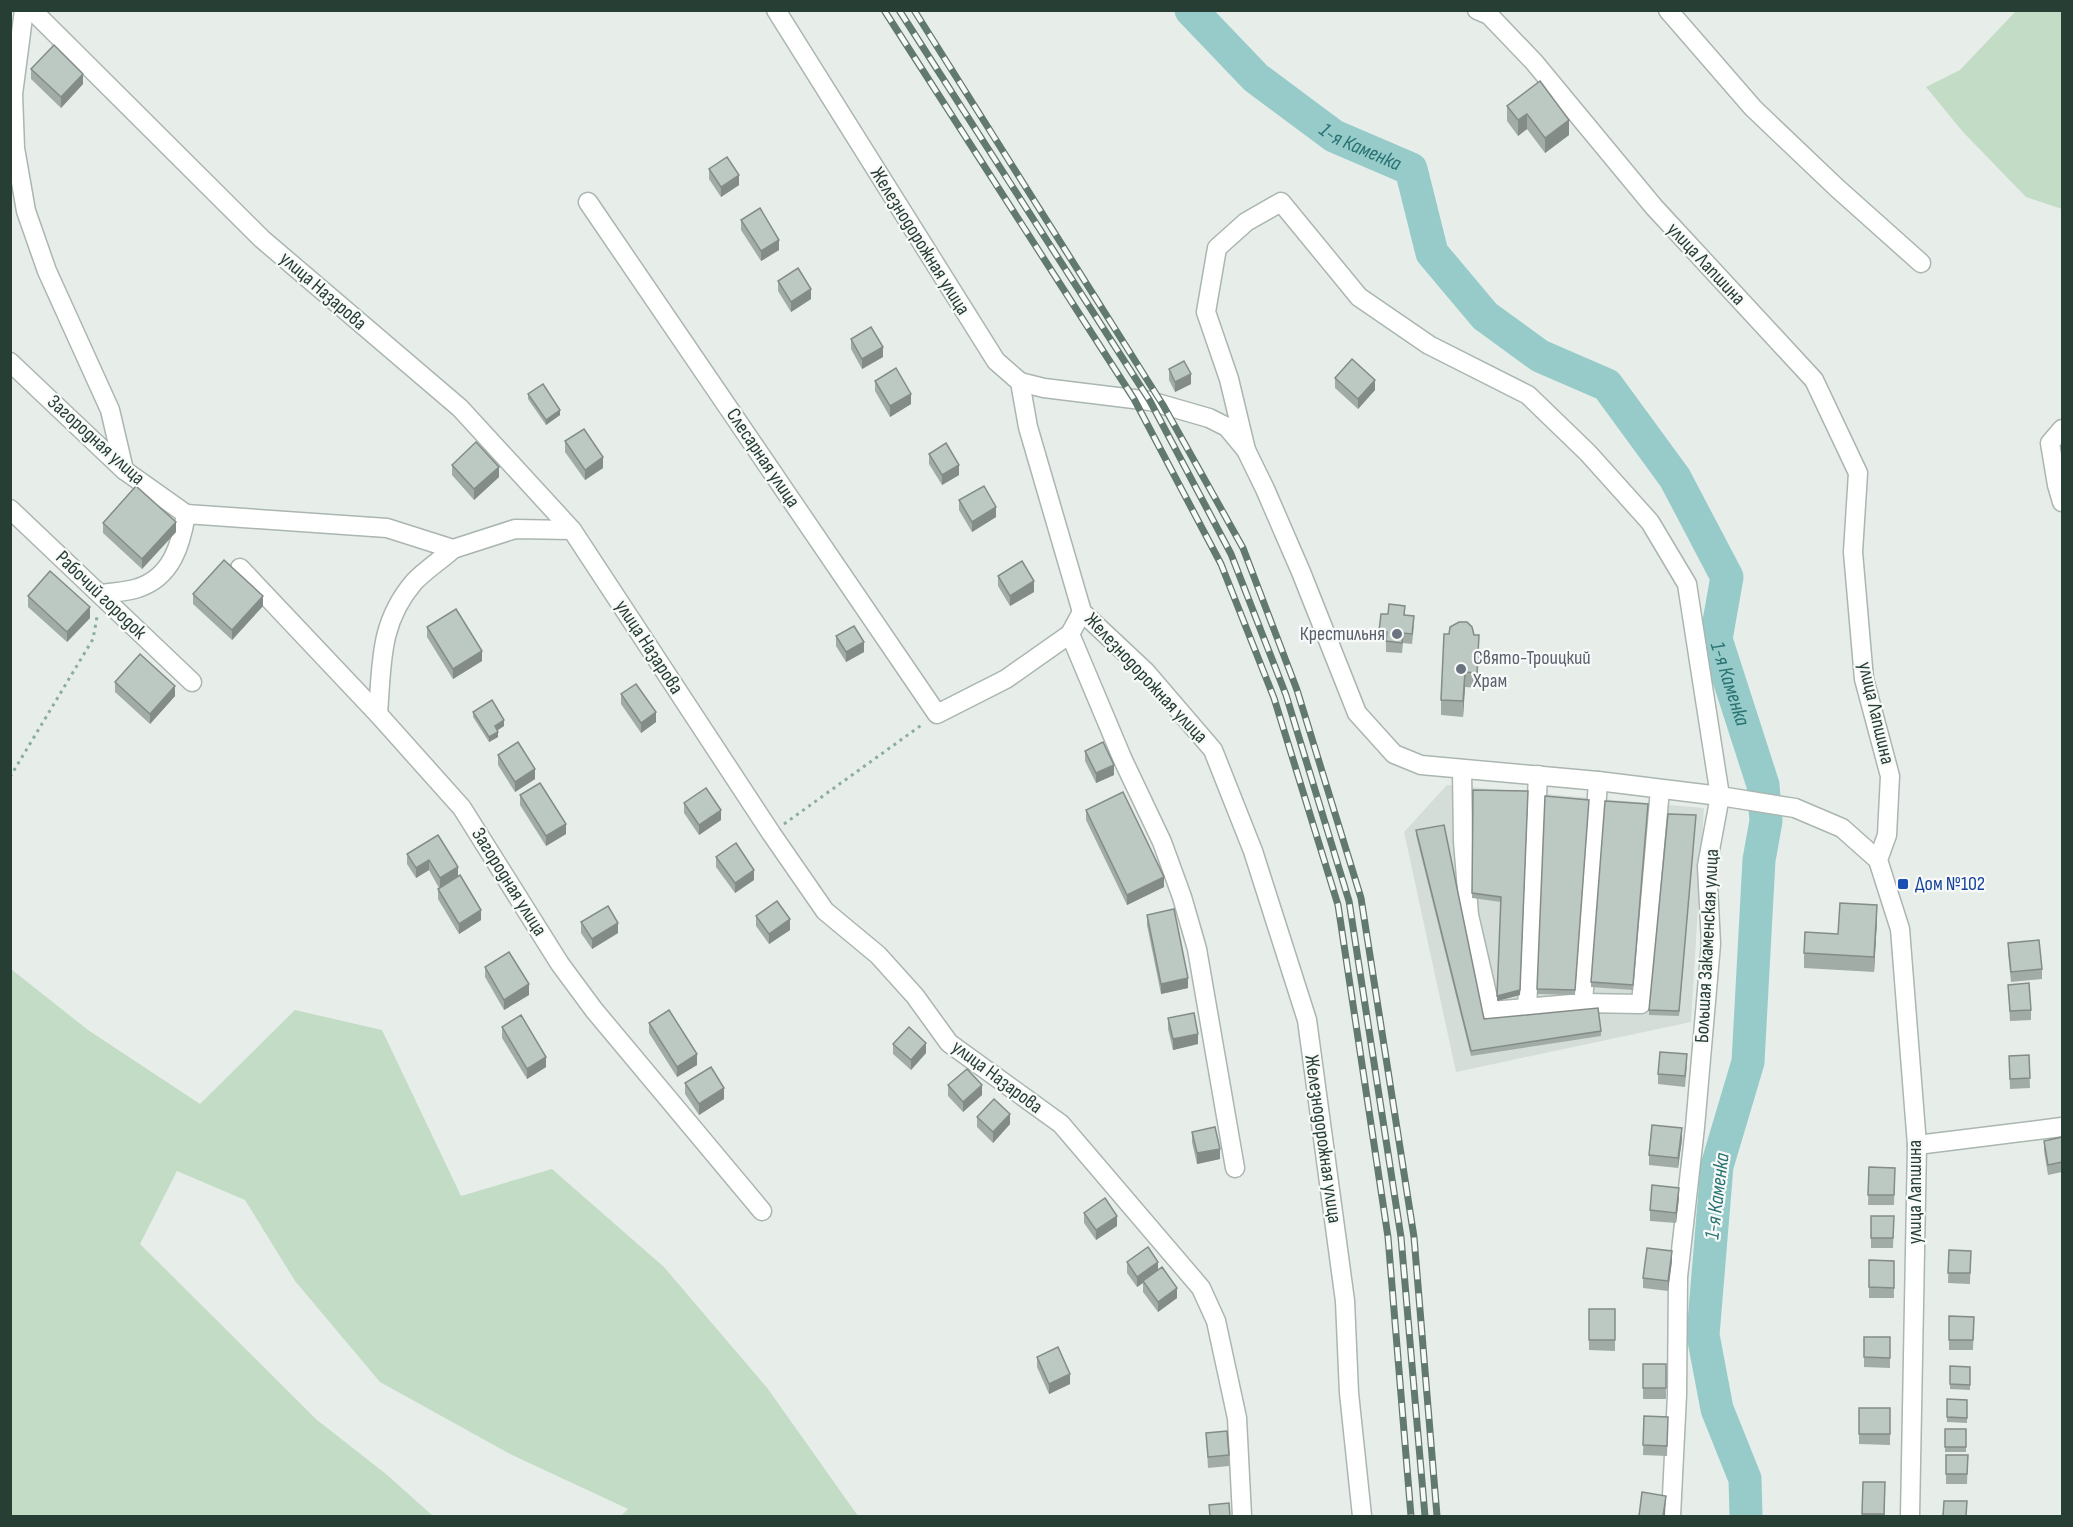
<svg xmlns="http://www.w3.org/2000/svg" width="2073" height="1527" font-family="'Sofia Sans Condensed',sans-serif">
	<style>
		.built { fill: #d5ddd8 }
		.green { fill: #c3dcc5 }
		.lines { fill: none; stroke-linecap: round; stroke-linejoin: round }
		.river { stroke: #96cbca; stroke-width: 33 }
		.minor-casing { stroke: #aab6af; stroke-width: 21 }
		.path { stroke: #8bad9c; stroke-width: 3; stroke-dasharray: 3 4.5; stroke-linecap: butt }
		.minor { stroke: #fff; stroke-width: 18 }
		.rail-casing { stroke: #62796f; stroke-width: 7 }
		.rail { stroke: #f7faf8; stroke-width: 4.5; stroke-dasharray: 14; stroke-linecap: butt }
		.wall { fill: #a2aca7 }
		.shaded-wall { fill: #848c88 }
		.building { fill: #bcc8c2; stroke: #848c88; stroke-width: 1.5 }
		.worship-dot { fill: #6b7280; stroke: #f7faf8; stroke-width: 2 }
		.transit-dot { fill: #1a4fb4; stroke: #f7faf8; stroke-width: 2 }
		.labels { text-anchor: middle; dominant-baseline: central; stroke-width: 4.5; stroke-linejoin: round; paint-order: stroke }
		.street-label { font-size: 20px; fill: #273e34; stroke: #f7faf8 }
		.worship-label { font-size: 20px; fill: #5b616d; stroke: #f7faf8; text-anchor: end }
		.transit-label { font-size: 20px; fill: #164399; stroke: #f7faf8; text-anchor: start }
		.water-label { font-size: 21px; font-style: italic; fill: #287372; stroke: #f7faf8 }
	</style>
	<rect width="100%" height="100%" fill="#e7eee9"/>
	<!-- built -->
	<polygon class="built" points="1447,785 1704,808 1691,1022 1456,1072 1404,832"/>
	<!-- green -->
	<g class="green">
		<polygon points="2016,11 2062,11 2062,209 2026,197 1963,132 1926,87 1960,70"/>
		<polygon points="11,969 88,1030 200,1104 295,1010 382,1030 461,1196 552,1169 664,1267 768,1389 858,1516 621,1516 628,1509 510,1454 380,1382 295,1281 245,1200 177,1171 140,1244 317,1420 386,1474 433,1516 11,1516"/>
	</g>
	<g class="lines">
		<!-- river -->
		<path class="river" id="s1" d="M1191 10 1256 78 1334 136 1411 169 1432 253 1485 316 1540 356 1607 385 1675 478 1727 577 1716 639 1763 785 1766 821 1759 860 1748 1062 1717 1166 1703 1335 1717 1409 1745 1479 1746 1516"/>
		<!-- minor casing -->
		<g class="minor-casing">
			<g id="minor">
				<polyline points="24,10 13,94 15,148 26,211 47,271 110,410 124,470"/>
				<polyline points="32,10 262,239 460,408 572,530 771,833 825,911 878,955 915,996 949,1043 1061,1124 1201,1288 1216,1321 1237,1418 1242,1516"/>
				<polyline points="776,10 996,361 1020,382 1028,427 1082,612 1146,672 1213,750 1253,851 1307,1020 1345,1301 1349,1393 1362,1516"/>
				<polyline points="1477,10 1489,15 1534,62 1654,207 1814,380 1858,473 1853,552 1864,679 1890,776 1887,835 1878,860 1900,929 1917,1145 1910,1516"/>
				<polyline points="1668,10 1753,108 1837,188 1921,263"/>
				<polyline points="588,202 937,714 1006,679 1070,634 1082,612"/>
				<polyline points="10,362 124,470 186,514"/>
				<polyline points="1020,382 1044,388 1150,401 1209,418 1227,427 1246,450 1265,489 1301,572 1357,713 1394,754 1421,765 1598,781 1720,796 1795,808 1842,828 1878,860"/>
				<polyline points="2062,429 2050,443 2057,485 2062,502"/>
				<polyline points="1246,450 1229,379 1206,312 1217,248 1246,222 1281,202 1359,297 1429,345 1528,395 1588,453 1650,522 1687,584 1720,796 1707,866 1711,944 1695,1127 1678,1277 1677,1395 1671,1516"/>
				<polyline points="10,509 192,682"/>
				<polyline points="240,568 378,714 462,808 560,964 594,1010 762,1211"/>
				<path d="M101 594C113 592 127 592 138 588 172 577 181 544 186 514L387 528 453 549 515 529 572 530"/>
				<polyline points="1070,634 1123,760 1162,842 1182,897 1197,949 1235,1168"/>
				<path d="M378 714C382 663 379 623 414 582 425 570 441 560 453 549"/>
				<polyline points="1462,769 1463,841 1469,915 1491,1011 1583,1003 1641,1004 1660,789"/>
				<polyline points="1583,1003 1598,781"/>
				<polyline points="1527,1008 1538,775"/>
				<polyline points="1917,1145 2062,1127"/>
			</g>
		</g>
		<!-- path -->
		<g class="path">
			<polyline points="10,777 93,639 97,617"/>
			<polyline points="784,824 923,724"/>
		</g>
		<!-- minor -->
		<use href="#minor" class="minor"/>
		<!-- rail casing -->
		<g class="rail-casing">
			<g id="rail">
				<polyline points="884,10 1134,399 1221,564 1274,698 1338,905 1388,1237 1411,1516"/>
				<polyline points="899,10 1150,401 1231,554 1286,695 1349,901 1401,1237 1425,1516"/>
				<polyline points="914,10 1163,405 1243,548 1297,690 1361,898 1414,1237 1437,1516"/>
			</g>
		</g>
		<!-- rail -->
		<use href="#rail" class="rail"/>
	</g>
	<!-- wall -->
	<g class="wall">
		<polygon points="31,69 83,84 61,108 31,79"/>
		<polygon points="1540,81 1569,135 1545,153 1527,129 1518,136 1507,121 1507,106"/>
		<polygon points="709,169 739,185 721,197 709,179"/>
		<polygon points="741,220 779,250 761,261 741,230"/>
		<polygon points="778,281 811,299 791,312 778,291"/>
		<polygon points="851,339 883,357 862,369 851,349"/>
		<polygon points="1169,369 1191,384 1175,392 1169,380"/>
		<polygon points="1335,378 1375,390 1358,409 1335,388"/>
		<polygon points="875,381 911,404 890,417 875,391"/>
		<polygon points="528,394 560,415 546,425 528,399"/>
		<polygon points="565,441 603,468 585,480 565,452"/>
		<polygon points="929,454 959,475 942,485 929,464"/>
		<polygon points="452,465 499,477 474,500 452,475"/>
		<polygon points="959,500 996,517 972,532 959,510"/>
		<polygon points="103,523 176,532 142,569 103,533"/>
		<polygon points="998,576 1034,592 1010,606 998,586"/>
		<polygon points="193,594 263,606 232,640 193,604"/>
		<polygon points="28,596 90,618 67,642 28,607"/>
		<polygon points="1405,615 1414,626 1412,644 1403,643 1402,653 1386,652 1386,642 1379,641 1379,631"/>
		<polygon points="427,627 482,661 453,679 427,637"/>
		<polygon points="836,636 864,652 846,662 836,646"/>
		<polygon points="1479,650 1477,688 1465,687 1463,717 1441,715 1441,700"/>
		<polygon points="115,682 175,696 150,724 115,692"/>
		<polygon points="621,694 656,722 641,733 621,704"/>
		<polygon points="473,712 504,726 497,730 498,737 489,742 473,717"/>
		<polygon points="1085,751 1114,775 1096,783 1085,761"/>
		<polygon points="498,755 535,779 515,792 498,765"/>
		<polygon points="1473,790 1528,791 1520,995 1497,1001 1501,902 1472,898"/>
		<polygon points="520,795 566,834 546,846 520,805"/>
		<polygon points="1545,796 1589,800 1575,995 1537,994"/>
		<polygon points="684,803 721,820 699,835 684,813"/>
		<polygon points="1648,804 1633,990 1591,987 1591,982"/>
		<polygon points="1086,810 1164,887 1127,905 1086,820"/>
		<polygon points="1696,815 1679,1016 1649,1015 1649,1010"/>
		<polygon points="1416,830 1484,1019 1601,1031 1601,1036 1471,1056 1416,835"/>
		<polygon points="438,835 458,876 481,920 459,934 438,899 438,889 439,888 429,870 416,878 407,864 407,854"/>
		<polygon points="716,857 754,880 735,893 716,867"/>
		<polygon points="1147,915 1188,988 1161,994 1147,925"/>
		<polygon points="756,916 790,930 769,944 756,926"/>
		<polygon points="1877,920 1874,972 1804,968 1804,953 1838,934"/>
		<polygon points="581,922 618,933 592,949 581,933"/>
		<polygon points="2008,943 2042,969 2042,979 2011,982 2008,953"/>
		<polygon points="485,967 529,995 504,1010 485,977"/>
		<polygon points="2008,985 2031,1010 2031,1020 2010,1021"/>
		<polygon points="1168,1018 1198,1044 1173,1050 1168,1029"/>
		<polygon points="649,1023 697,1065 677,1077 649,1033"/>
		<polygon points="502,1027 546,1067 527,1079 502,1038"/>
		<polygon points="893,1044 926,1053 911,1070 893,1054"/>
		<polygon points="2029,1055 2030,1088 2010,1089 2009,1056"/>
		<polygon points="1687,1065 1685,1087 1658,1084 1658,1074"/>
		<polygon points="685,1083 724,1099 699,1115 685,1094"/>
		<polygon points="948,1085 982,1095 963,1112 948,1096"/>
		<polygon points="977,1117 1010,1124 993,1143 977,1127"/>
		<polygon points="1192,1132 1220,1159 1197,1164 1192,1142"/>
		<polygon points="1682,1139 1678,1168 1649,1165 1649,1155"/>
		<polygon points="2044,1141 2062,1141 2062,1172 2048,1175 2044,1151"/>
		<polygon points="1869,1167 1895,1168 1894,1205 1868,1205"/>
		<polygon points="1679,1198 1676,1223 1650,1221 1650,1210"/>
		<polygon points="1084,1213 1117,1226 1096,1240 1084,1223"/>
		<polygon points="1871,1216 1894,1216 1893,1248 1871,1248"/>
		<polygon points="1949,1250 1971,1251 1970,1284 1948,1283"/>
		<polygon points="1869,1260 1894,1261 1894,1298 1869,1298"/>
		<polygon points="1672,1261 1668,1291 1643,1288 1643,1278"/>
		<polygon points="1127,1262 1158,1270 1177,1298 1158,1312 1143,1292 1143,1283 1137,1287 1127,1273"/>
		<polygon points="1589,1309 1615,1309 1615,1351 1589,1350"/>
		<polygon points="1949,1316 1974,1317 1973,1350 1949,1350"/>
		<polygon points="1864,1337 1890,1337 1890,1368 1864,1367"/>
		<polygon points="1037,1357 1070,1384 1049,1394 1037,1367"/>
		<rect x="1643" y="1364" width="23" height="35"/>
		<polygon points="1950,1366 1970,1367 1970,1390 1950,1389"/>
		<polygon points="1947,1399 1967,1400 1967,1423 1947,1422"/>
		<polygon points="1859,1408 1890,1408 1890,1445 1859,1444"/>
		<polygon points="1644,1416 1668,1427 1667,1456 1643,1455"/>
		<rect x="1945" y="1429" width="21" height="23"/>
		<polygon points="1206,1433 1229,1455 1229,1466 1208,1468"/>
		<polygon points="1946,1455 1968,1455 1967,1484 1946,1484"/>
		<polygon points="1863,1482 1885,1482 1885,1516 1862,1516"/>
	</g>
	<!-- shaded-wall -->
	<g class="shaded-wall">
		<polygon points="83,74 83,84 61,108 61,97"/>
		<polygon points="1527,114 1527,129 1518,136 1518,120"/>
		<polygon points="1569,120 1569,135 1545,153 1545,138"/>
		<polygon points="739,175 739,185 721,197 721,187"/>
		<polygon points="779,240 779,250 761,261 761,251"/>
		<polygon points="811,289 811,299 791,312 791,302"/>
		<polygon points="883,347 883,357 862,369 862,359"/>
		<polygon points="1191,374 1191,384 1175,392 1175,382"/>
		<polygon points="1375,380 1375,390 1358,409 1358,399"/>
		<polygon points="911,394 911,404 890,417 890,406"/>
		<polygon points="560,410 560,415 546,425 546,420"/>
		<polygon points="603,457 603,468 585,480 585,470"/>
		<polygon points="959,465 959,475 942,485 942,475"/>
		<polygon points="499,467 499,477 474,500 474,489"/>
		<polygon points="996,507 996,517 972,532 972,522"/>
		<polygon points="176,522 176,532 142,569 142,559"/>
		<polygon points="1034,581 1034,592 1010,606 1010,596"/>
		<polygon points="263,596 263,606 232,640 232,630"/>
		<polygon points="90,607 90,618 67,642 67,632"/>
		<polygon points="1479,635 1479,650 1477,688 1477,673"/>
		<polygon points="864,642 864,652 846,662 846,652"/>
		<polygon points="482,651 482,661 453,679 453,669"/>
		<polygon points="1465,672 1465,687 1463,717 1463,701"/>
		<polygon points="175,686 175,696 150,724 150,714"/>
		<polygon points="656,712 656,722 641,733 641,723"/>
		<polygon points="504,720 504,726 495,732 495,726"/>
		<polygon points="498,732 498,737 489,742 489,737"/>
		<polygon points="1114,765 1114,775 1096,783 1096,773"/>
		<polygon points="535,769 535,779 515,792 515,782"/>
		<polygon points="1528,796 1520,995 1497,1001 1497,996"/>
		<polygon points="721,810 721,820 699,835 699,825"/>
		<polygon points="566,824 566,834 546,846 546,836"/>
		<polygon points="429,860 429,870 416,878 416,868"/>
		<polygon points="458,867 458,877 440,888 440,878"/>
		<polygon points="754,870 754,880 735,893 735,883"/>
		<polygon points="1164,877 1164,887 1127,905 1127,895"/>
		<polygon points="1877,905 1877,920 1874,972 1874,957"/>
		<polygon points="481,910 481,920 459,934 459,924"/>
		<polygon points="790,919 790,930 769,944 769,934"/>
		<polygon points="618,923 618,933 592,949 592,939"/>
		<polygon points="1188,978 1188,988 1161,994 1161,984"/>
		<polygon points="529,984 529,995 504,1010 504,1000"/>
		<polygon points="1198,1034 1198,1044 1173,1050 1173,1039"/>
		<polygon points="926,1043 926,1053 911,1070 911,1060"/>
		<polygon points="697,1054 697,1065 677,1077 677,1067"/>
		<polygon points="546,1057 546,1067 527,1079 527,1069"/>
		<polygon points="982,1085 982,1095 963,1112 963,1102"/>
		<polygon points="724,1088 724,1099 699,1115 699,1104"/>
		<polygon points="1010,1114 1010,1124 993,1143 993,1132"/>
		<polygon points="1682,1128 1682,1139 1678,1168 1678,1158"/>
		<polygon points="1220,1149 1220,1159 1197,1164 1197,1153"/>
		<polygon points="1679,1188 1679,1198 1676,1223 1676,1213"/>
		<polygon points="1117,1216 1117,1226 1096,1240 1096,1230"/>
		<polygon points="1672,1251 1672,1261 1668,1291 1668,1281"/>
		<polygon points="1158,1262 1158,1272 1143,1281 1143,1283 1137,1287 1137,1277"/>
		<polygon points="1177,1288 1177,1298 1158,1312 1158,1302"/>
		<polygon points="1070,1374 1070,1384 1049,1394 1049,1384"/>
		<polygon points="1666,1496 1665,1516 1663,1516"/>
	</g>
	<!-- building -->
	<g class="building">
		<polygon points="54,45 83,74 61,97 31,69"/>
		<polygon points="1540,81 1569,120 1545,138 1527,114 1518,120 1507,106"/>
		<polygon points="727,157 739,175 721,187 709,169"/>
		<polygon points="760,208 779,240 761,251 741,220"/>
		<polygon points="798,268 811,289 791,302 778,281"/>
		<polygon points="871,327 883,347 862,359 851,339"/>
		<polygon points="1352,359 1375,380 1358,399 1335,378"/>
		<polygon points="1184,361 1191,374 1175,382 1169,369"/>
		<polygon points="896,368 911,394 890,406 875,381"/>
		<polygon points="543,384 560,410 546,420 528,394"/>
		<polygon points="584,429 603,457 585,470 565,441"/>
		<polygon points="476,442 499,467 474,489 452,465"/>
		<polygon points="946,443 959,465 942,475 929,454"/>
		<polygon points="136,486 176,522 142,559 103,523"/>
		<polygon points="984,486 996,507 972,522 959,500"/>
		<polygon points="224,560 263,596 232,630 193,594"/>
		<polygon points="1022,561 1034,581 1010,596 998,576"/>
		<polygon points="50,571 90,607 67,632 28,596"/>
		<polygon points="1389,604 1405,606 1404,615 1414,616 1412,634 1403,633 1402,643 1386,641 1387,632 1379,631 1381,614 1388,614"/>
		<polygon points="456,609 482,651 453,669 427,627"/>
		<polygon points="1459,622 1467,622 1472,627 1474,635 1479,635 1477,673 1465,672 1463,701 1441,700 1444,634 1449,634 1450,627"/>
		<polygon points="854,626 864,642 846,652 836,636"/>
		<polygon points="140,654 175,686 150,714 115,682"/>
		<polygon points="636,684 656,712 641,723 621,694"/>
		<polygon points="492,700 504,720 495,726 498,732 489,737 473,712"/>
		<polygon points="518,742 535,769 515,782 498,755"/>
		<polygon points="1103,742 1114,765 1096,773 1085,751"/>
		<polygon points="540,783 566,824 546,836 520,795"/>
		<polygon points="706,788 721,810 699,825 684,803"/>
		<polygon points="1473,790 1528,791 1520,990 1497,996 1501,897 1472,893"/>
		<polygon points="1123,792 1164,877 1127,895 1086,810"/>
		<polygon points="1545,796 1589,800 1575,990 1537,989"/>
		<polygon points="1605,801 1648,804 1633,985 1591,982"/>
		<polygon points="1668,814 1696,815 1679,1011 1649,1010"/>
		<polygon points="1444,825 1484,1019 1598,1008 1601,1031 1471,1051 1416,830"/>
		<polygon points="438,835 458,867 440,878 429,860 416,868 407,854"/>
		<polygon points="736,843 754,870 735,883 716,857"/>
		<polygon points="460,875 481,910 459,924 438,889"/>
		<polygon points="777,901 790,919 769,934 756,916"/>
		<polygon points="1840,903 1877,905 1874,957 1804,953 1805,932 1838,934"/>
		<polygon points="608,906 618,923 592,939 581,922"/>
		<polygon points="1174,909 1188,978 1161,984 1147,915"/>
		<polygon points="2039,940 2042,969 2011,972 2008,943"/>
		<polygon points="509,952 529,984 504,1000 485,967"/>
		<polygon points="2029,983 2031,1010 2010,1011 2008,985"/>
		<polygon points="669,1010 697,1054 677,1067 649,1023"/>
		<polygon points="1194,1013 1198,1034 1173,1039 1168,1018"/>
		<polygon points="521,1015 546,1057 527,1069 502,1027"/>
		<polygon points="909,1027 926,1043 911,1060 893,1044"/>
		<polygon points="1660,1052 1687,1054 1685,1076 1658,1074"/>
		<polygon points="2029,1055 2030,1078 2010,1079 2009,1056"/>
		<polygon points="711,1067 724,1088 699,1104 685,1083"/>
		<polygon points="967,1069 982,1085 963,1102 948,1085"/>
		<polygon points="994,1099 1010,1114 993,1132 977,1117"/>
		<polygon points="1652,1125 1682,1128 1678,1158 1649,1155"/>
		<polygon points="1215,1127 1220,1149 1197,1153 1192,1132"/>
		<polygon points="2062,1137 2062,1162 2048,1165 2044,1141"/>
		<polygon points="1869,1167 1895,1168 1894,1195 1868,1195"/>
		<polygon points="1652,1185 1679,1188 1676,1213 1650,1210"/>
		<polygon points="1105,1198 1117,1216 1096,1230 1084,1213"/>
		<polygon points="1871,1216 1894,1216 1893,1238 1871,1238"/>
		<polygon points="1148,1247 1158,1262 1137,1277 1127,1262"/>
		<polygon points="1647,1248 1672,1251 1668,1281 1643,1278"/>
		<polygon points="1949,1250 1971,1251 1970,1273 1948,1273"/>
		<polygon points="1869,1260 1894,1261 1894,1288 1869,1287"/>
		<polygon points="1162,1267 1177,1288 1158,1302 1143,1281"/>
		<rect x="1589" y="1309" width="26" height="31"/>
		<polygon points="1949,1316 1974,1317 1973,1340 1949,1340"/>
		<polygon points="1864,1337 1890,1337 1890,1358 1864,1357"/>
		<polygon points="1058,1347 1070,1374 1049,1384 1037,1357"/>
		<rect x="1643" y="1364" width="23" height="24"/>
		<polygon points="1950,1366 1970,1367 1970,1385 1950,1384"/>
		<polygon points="1947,1399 1967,1400 1967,1418 1947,1417"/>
		<rect x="1859" y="1408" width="31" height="26"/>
		<polygon points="1644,1416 1668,1417 1667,1446 1643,1445"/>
		<rect x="1945" y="1429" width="21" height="18"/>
		<polygon points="1227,1431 1229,1455 1208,1457 1206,1433"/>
		<polygon points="1946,1455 1968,1455 1967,1474 1946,1474"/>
		<polygon points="1863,1482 1885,1482 1884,1514 1862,1514"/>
		<polygon points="1642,1492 1666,1496 1663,1516 1639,1516"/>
		<polygon points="1944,1501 1967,1501 1966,1516 1943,1516"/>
		<polygon points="1229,1503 1230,1516 1210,1516 1209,1505"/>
	</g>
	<!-- markers -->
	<g class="worship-dot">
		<circle cx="1397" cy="634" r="6"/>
		<circle cx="1461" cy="669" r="6"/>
	</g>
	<rect class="transit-dot" x="1897" y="878" width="12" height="12" rx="3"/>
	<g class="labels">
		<!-- street labels -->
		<g class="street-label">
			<text transform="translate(920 241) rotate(58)">Железнодорожная улица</text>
			<text transform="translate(1706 264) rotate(47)">улица Лапшина</text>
			<text transform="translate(323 291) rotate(41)">улица Назарова</text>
			<text transform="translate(96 440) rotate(42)">Загородная улица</text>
			<text transform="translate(763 458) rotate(56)">Слесарная улица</text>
			<text transform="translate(101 595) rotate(44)">Рабочий городок</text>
			<text transform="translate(649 647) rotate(57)">улица Назарова</text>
			<text transform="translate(1146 678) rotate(47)">Железнодорожная улица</text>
			<text transform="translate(1876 713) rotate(77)">улица Лапшина</text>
			<text transform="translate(509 882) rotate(58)">Загородная улица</text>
			<text transform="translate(1707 946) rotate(-87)">Большая Закаменская улица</text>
			<text transform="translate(997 1077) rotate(37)">улица Назарова</text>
			<text transform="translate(1323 1139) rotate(82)">Железнодорожная улица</text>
			<text transform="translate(1915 1192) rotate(-90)">улица Лапшина</text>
		</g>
		<!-- worship labels -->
		<g class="worship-label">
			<text x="1385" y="634">Крестильня</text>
			<text x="1473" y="658" text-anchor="start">Свято-Троицкий<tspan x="1473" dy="23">Храм</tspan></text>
		</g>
		<!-- transit labels -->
		<g class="transit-label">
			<text x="1915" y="884">Дом №102</text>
		</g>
		<!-- water labels -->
		<g class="water-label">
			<text stroke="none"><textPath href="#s1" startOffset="220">1-я Каменка</textPath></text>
			<text stroke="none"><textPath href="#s1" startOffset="922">1-я Каменка</textPath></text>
			<text transform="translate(1717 1196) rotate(-83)">1-я Каменка</text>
		</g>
	</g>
	<!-- border -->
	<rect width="2073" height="1527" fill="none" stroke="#273e34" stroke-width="24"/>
</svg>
